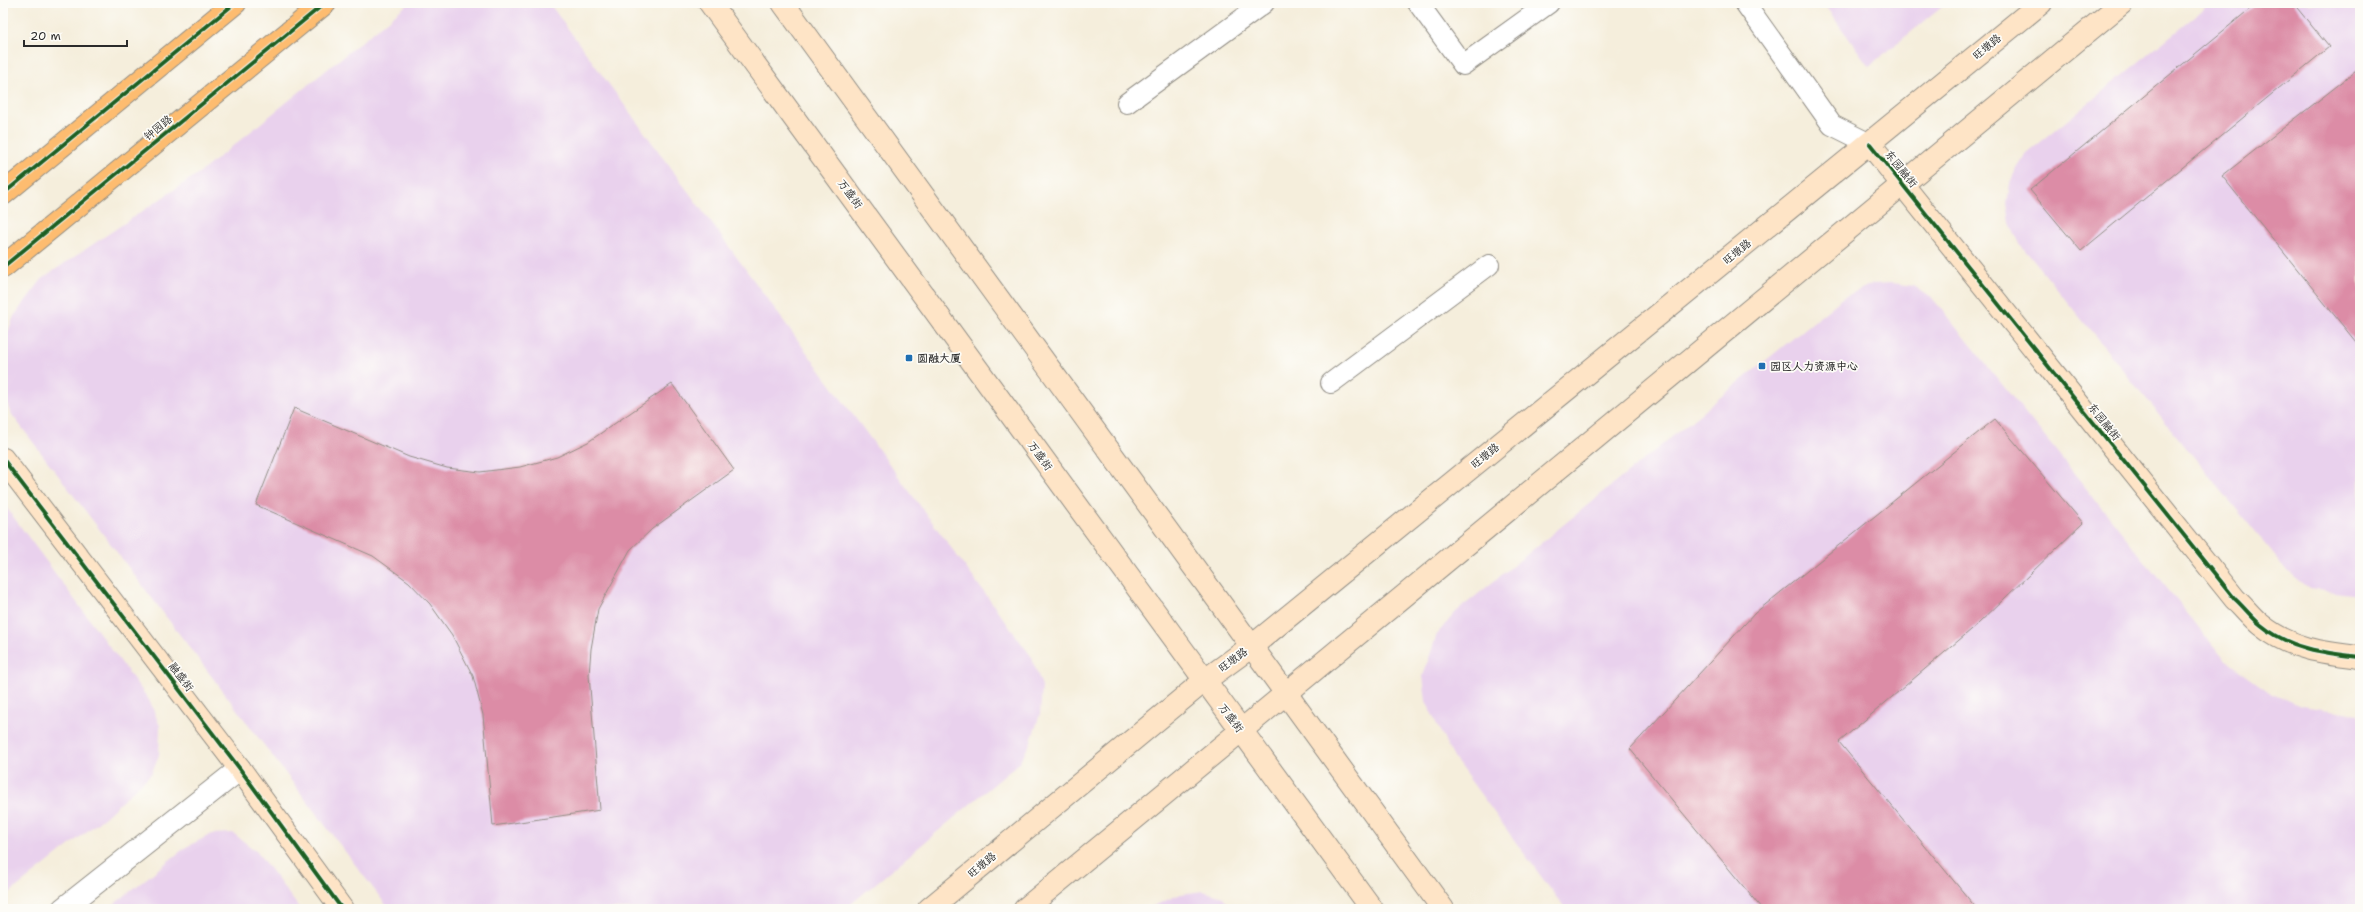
<svg xmlns="http://www.w3.org/2000/svg" width="2363" height="912" font-family="'Shantell Sans','LXGW WenKai TC',sans-serif">
	<style>
		.built { fill: #e9d1ed }
		.building { fill: #dc8ca6 }
		.lines { fill: none; stroke-linecap: round; stroke-linejoin: round }
		.lane-casing { stroke: #908c84; stroke-width: 22 }
		.street-casing { stroke: #908c84; stroke-width: 24 }
		.secondary-casing { stroke: #908c84; stroke-width: 24 }
		.primary-casing { stroke: #908c84; stroke-width: 24 }
		.lane { stroke: #fff; stroke-width: 20 }
		.street { stroke: #fff; stroke-width: 22 }
		.secondary { stroke: #fee4c6; stroke-width: 22 }
		.primary { stroke: #fdbc70; stroke-width: 22 }
		.cycleway-casing { stroke: #fdfcf7; stroke-width: 6 }
		.cycleway { stroke: #1b5e20; stroke-width: 4 }
		.poi-dot { fill: #1f6fb2; stroke: #fdfcf7; stroke-width: 1.5 }
		.labels { text-anchor: middle; dominant-baseline: central; stroke-width: 3.5; stroke-linejoin: round; paint-order: stroke }
		.street-label { font-size: 11px; fill: #2b2b2b; stroke: #fdfcf7 }
		.poi-label { font-size: 11px; font-weight: bold; fill: #2b2b2b; stroke: #fdfcf7; text-anchor: start }
	</style>
	<rect width="100%" height="100%" fill="#fdfcf7"/>
	<filter id="ink" filterUnits="userSpaceOnUse"><feTurbulence type="fractalNoise" baseFrequency=".025" numOctaves="2"/><feDisplacementMap in="SourceGraphic" scale="8" xChannelSelector="R" yChannelSelector="G"/><feConvolveMatrix kernelMatrix="1 2 1 2 8 2 1 2 1" color-interpolation-filters="sRGB"/></filter>
	<filter id="wash" filterUnits="userSpaceOnUse"><feTurbulence type="fractalNoise" baseFrequency=".012" numOctaves="4" result="noise"/><feDisplacementMap in="SourceGraphic" scale="16" xChannelSelector="R" yChannelSelector="G"/><feGaussianBlur stdDeviation="0.9" result="paint"/><feColorMatrix in="noise" values="0 0 0 0 0 0 0 0 0 0 0 0 0 0 0 0 0 1.4 0 .05"/><feComposite in="paint" operator="in"/></filter>
	<g filter="url(#wash)">
		<rect width="100%" height="100%" fill="#f5eedc"/>
		<!-- built -->
		<g class="built">
			<polygon points="409,3 549,3 1031,656 1042,686 1040,714 1030,744 1017,765 845,909 389,909 10,412 3,392 3,345 14,316 43,278 202,171"/>
			<polygon points="1823,3 1947,3 1869,66"/>
			<polygon points="2211,3 2360,3 2360,595 2309,589 2287,571 2020,244 2010,223 2007,203 2010,184 2016,169 2026,154"/>
			<polygon points="1892,283 1914,286 1933,299 2225,660 2272,694 2301,706 2360,714 2360,909 1565,909 1454,758 1438,727 1426,701 1423,676 1437,634 1456,612 1844,297 1872,284"/>
			<polygon points="3,503 149,700 160,726 159,755 151,774 105,817 3,898"/>
			<polygon points="233,833 257,852 300,909 108,909 186,847 212,834"/>
			<polygon points="1203,891 1223,897 1231,909 1146,909 1181,894"/>
		</g>
		<g id="blocks">
			<!-- building -->
			<g class="building">
				<polygon points="2257,3 2293,3 2329,47 2081,251 2030,190"/>
				<polygon points="2360,68 2360,347 2222,176"/>
				<polygon points="672,384 734,470 652,529 630,550 598,609 591,649 589,675 600,810 493,826 483,715 473,676 452,635 430,604 409,582 373,556 256,505 294,408 409,457 447,468 480,472 520,467 557,457 588,442"/>
				<polygon points="1995,419 2083,523 1978,624 1839,742 1977,909 1762,909 1630,749 1755,613"/>
			</g>
		</g>
	</g>
	<g filter="url(#ink)">
		<use href="#blocks" fill-opacity="0" stroke="#908c84" stroke-width="1"/>
		<g class="lines">
			<!-- lane casing -->
			<g class="lane-casing">
				<g id="lane">
					<polyline points="1418,3 1463,65 1549,3"/>
					<polyline points="1745,3 1832,125 1870,144"/>
					<polyline points="1127,103 1264,3"/>
					<polyline points="1331,383 1489,265"/>
				</g>
			</g>
			<!-- street casing -->
			<g class="street-casing">
				<polyline id="street" points="63,909 240,769"/>
			</g>
			<!-- secondary casing -->
			<g class="secondary-casing">
				<g id="secondary">
					<polyline points="710,3 1372,909"/>
					<polyline points="783,3 1443,909"/>
					<path d="M1870 144 2235 599C2244 607 2252 618 2261 625 2290 649 2324 653 2360 657"/>
					<polyline points="3,459 240,769 342,909"/>
					<polyline points="929,909 1204,681 1252,646 2041,3"/>
					<polyline points="1025,909 2122,3"/>
				</g>
			</g>
			<!-- primary casing -->
			<g class="primary-casing">
				<g id="primary">
					<polyline points="3,194 235,3"/>
					<polyline points="3,267 325,3"/>
				</g>
			</g>
			<!-- lane -->
			<use href="#lane" class="lane"/>
			<!-- street -->
			<use href="#street" class="street"/>
			<!-- secondary -->
			<use href="#secondary" class="secondary"/>
			<!-- primary -->
			<use href="#primary" class="primary"/>
			<!-- cycleway casing -->
			<g class="cycleway-casing">
				<g id="cycleway">
					<path d="M1870 144 2235 599C2244 607 2252 618 2261 625 2290 649 2324 653 2360 657"/>
					<polyline points="3,194 235,3"/>
					<polyline points="3,267 325,3"/>
					<polyline points="3,459 240,769 342,909"/>
				</g>
			</g>
			<!-- cycleway -->
			<use href="#cycleway" class="cycleway"/>
		</g>
	</g>
	<!-- markers -->
	<g class="poi-dot">
		<rect x="905" y="354" width="8" height="8" rx="2"/>
		<rect x="1758" y="362" width="8" height="8" rx="2"/>
	</g>
	<g class="labels">
		<!-- street labels -->
		<g class="street-label">
			<text transform="translate(1987 47) rotate(-40)">旺墩路</text>
			<text transform="translate(158 128) rotate(-39)">钟园路</text>
			<text transform="translate(1901 169) rotate(51)">东园融街</text>
			<text transform="translate(850 194) rotate(54)">万盛街</text>
			<text transform="translate(1737 252) rotate(-39)">旺墩路</text>
			<text transform="translate(2104 422) rotate(51)">东园融街</text>
			<text transform="translate(1040 456) rotate(54)">万盛街</text>
			<text transform="translate(1485 456) rotate(-39)">旺墩路</text>
			<text transform="translate(1233 660) rotate(-36)">旺墩路</text>
			<text transform="translate(181 677) rotate(53)">融盛街</text>
			<text transform="translate(1231 718) rotate(53)">万盛街</text>
			<text transform="translate(982 865) rotate(-40)">旺墩路</text>
		</g>
		<!-- poi labels -->
		<g class="poi-label">
			<text x="917" y="358">圆融大厦</text>
			<text x="1770" y="366">园区人力资源中心</text>
		</g>
	</g>
	<!-- margin -->
	<rect width="2363" height="912" fill="none" stroke="#fdfcf7" stroke-width="16"/>
	<!-- scale -->
	<path d="M24 40v6h103v-6" fill="none" stroke="#2b2b2b" stroke-width="2"/>
	<text x="30" y="40" font-size="12" fill="#2b2b2b" stroke="#fdfcf7" stroke-width="3" paint-order="stroke">20 m</text>
</svg>
